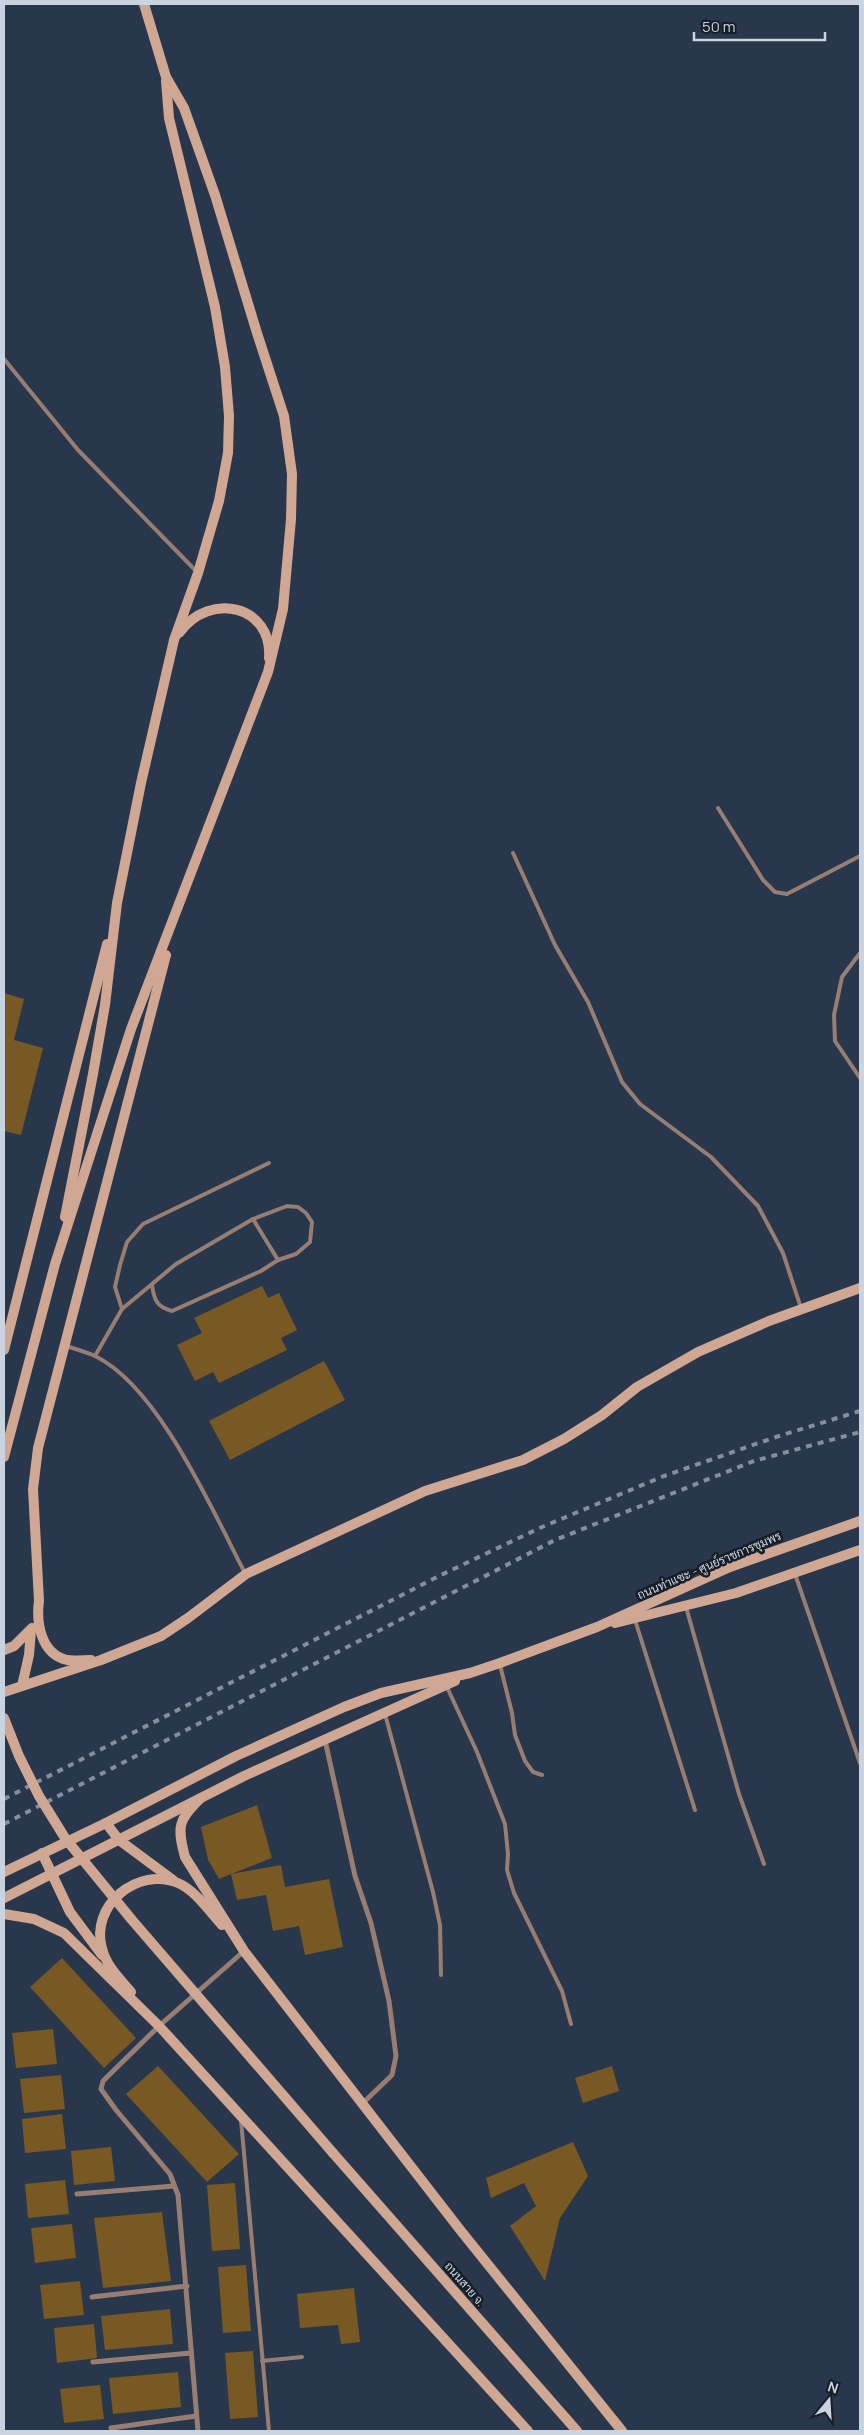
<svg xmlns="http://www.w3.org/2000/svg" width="864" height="2435" font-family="Manrope,Sarabun,sans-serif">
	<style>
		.building { fill: #785823 }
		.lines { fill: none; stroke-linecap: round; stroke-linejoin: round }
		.lane { stroke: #987e72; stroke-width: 4 }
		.street { stroke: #987e72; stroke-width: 5 }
		.secondary { stroke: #cfa792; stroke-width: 10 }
		.rail { stroke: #838f9f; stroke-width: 4; stroke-dasharray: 6 6; stroke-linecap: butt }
		.secondary-bridge { stroke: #cfa792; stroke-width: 10 }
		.labels { text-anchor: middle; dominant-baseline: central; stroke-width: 5; stroke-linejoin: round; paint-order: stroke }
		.street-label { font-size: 12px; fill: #cad3e0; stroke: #171e27 }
	</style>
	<rect width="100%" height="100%" fill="#28374b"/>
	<!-- building -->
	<g class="building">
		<polygon points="4,993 24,999 14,1040 43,1048 21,1135 4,1131"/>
		<polygon points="262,1286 268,1298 279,1293 297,1330 281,1338 287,1350 219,1383 213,1372 195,1381 177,1345 202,1333 194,1318"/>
		<polygon points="324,1361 345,1400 230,1460 209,1421"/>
		<polygon points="257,1805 272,1858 231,1874 281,1865 285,1887 329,1879 343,1947 305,1955 299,1926 273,1931 266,1895 237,1900 231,1874 219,1879 208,1860 201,1827"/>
		<polygon points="62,1958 136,2038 104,2068 30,1987"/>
		<polygon points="53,2029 57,2064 16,2068 12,2033"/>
		<polygon points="158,2066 239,2154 207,2182 126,2094"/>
		<polygon points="612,2066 619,2091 583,2103 575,2078"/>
		<polygon points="61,2075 65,2109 24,2113 20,2079"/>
		<polygon points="62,2114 66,2149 25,2153 22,2119"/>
		<polygon points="573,2142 588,2176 560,2218 545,2281 510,2226 536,2206 524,2183 491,2198 486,2178"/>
		<polygon points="111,2147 115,2181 74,2185 71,2151"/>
		<polygon points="65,2180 69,2214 28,2218 25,2184"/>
		<polygon points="235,2183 240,2249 212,2251 207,2185"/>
		<polygon points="162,2212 171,2281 103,2288 94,2218"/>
		<polygon points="72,2224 76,2258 35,2263 31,2228"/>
		<polygon points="246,2265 251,2331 223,2333 218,2267"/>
		<polygon points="80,2281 84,2315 44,2319 40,2285"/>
		<polygon points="354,2288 360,2342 341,2344 338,2325 300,2328 297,2294"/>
		<polygon points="170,2309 173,2344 105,2350 101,2316"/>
		<polygon points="94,2324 97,2358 57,2363 54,2328"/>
		<polygon points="253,2351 258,2417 230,2419 225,2353"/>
		<polygon points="178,2372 181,2407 113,2414 109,2378"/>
		<polygon points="100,2385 104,2419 64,2423 60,2389"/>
	</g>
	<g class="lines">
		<!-- lane -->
		<g class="lane">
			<polyline points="4,359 78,450 196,571"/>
			<polyline points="718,808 763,880 775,892 787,894 860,856"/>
			<polyline points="513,853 555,945 588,1002 622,1082 640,1104 711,1157 758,1206 783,1253 801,1308"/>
			<polyline points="860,953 842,977 834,1015 835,1041 860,1078"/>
			<polyline points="253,1219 278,1260"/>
			<polyline points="122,1309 115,1287 120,1265 127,1242 143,1224 269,1163"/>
			<path d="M66 1346C75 1349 86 1352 95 1356 159 1387 212 1510 245 1573"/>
			<path d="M95 1356 122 1309 176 1264 253 1219 287 1206 298 1207 306 1213 312 1222 310 1242 296 1254 278 1260 261 1271 172 1311C157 1307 154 1300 152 1285"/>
			<polyline points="795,1574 860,1763"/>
			<polyline points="686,1607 739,1794 764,1864"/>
			<polyline points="635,1620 695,1810"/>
			<polyline points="500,1665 512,1713 515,1735 525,1761 533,1772 542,1775"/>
			<polyline points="446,1685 477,1752 505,1824 508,1854 507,1870 514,1893 562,1991 571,2024"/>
			<polyline points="385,1714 433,1892 440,1925 441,1975"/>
			<polyline points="241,2120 269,2431"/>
			<polyline points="262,2361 302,2357"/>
		</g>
		<!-- street -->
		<g class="street">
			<polyline points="325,1740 355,1876 371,1923 389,2001 396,2056 392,2075 363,2103"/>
			<polyline points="77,2194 174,2186"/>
			<polyline points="92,2297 187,2286"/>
			<polyline points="93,2362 191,2353"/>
			<polyline points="111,2428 196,2416"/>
			<polyline points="198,2431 178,2195 170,2174 116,2110 101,2089 103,2081 159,2026 244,1951"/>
		</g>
		<!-- secondary -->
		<g class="secondary">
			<path d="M179 633C210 590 273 606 269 658"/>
			<polyline points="65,1217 93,1074 105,1005 117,903 141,783 174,640 198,573 219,501 228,453 229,416 225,367 215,307 169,118 166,81"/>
			<polyline points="4,1350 107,944"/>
			<polyline points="4,1457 55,1264 131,1029 268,672 283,609 291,519 292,474 284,416 257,333 215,195 184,108 166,77 144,4"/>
			<polyline points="615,1623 736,1593 860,1550"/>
			<polyline points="4,1650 14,1646 32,1628"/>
			<path d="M91 1660C83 1660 74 1661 67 1660 41 1654 36 1623 39 1601L33 1489 38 1448 166 955"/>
			<polyline points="22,1686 29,1655 31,1630"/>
			<polyline points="4,1692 101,1660 161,1636 188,1618 246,1574 425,1491 523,1460 564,1439 602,1415 637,1387 698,1352 769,1321 860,1288"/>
			<path d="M200 1799C178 1820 177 1827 185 1857L244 1951 461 2231 622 2431"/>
			<polyline points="106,1823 119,1840 173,1880"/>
			<polyline points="42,1853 70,1912 102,1955"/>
			<polyline points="4,1872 106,1823 236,1756 344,1707 381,1693 470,1673 500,1663 597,1627 730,1567 860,1521"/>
			<polyline points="4,1898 244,1776 455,1681"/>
			<polyline points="4,1914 34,1919 64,1933 159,2026 528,2431"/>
			<path d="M131 1992C120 1979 106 1966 102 1948 90 1906 137 1866 178 1883 195 1890 210 1912 222 1925"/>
			<polyline points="333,2153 577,2431"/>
		</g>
		<!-- rail -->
		<g class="rail">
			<polyline points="4,1799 441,1575 542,1527 664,1476 776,1437 860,1411"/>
			<polyline points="4,1824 555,1540 754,1461 860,1432"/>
		</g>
		<!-- secondary-bridge -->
		<polyline class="secondary-bridge" points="4,1718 19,1756 39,1796 65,1838 132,1920 333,2153"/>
	</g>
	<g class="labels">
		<!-- street labels -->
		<g class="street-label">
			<text transform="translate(709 1565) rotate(-23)">ถนนท่าแซะ - ศูนย์ราชการชุมพร</text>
			<text transform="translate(465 2284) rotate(49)">ถนนสาย จ.</text>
		</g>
	</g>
	<!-- border -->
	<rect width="864" height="2435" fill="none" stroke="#cad3e0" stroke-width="10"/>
	<!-- north arrow -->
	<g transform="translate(829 2400) rotate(18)" stroke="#171e27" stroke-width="4" paint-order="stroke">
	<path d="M0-4L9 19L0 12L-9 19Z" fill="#cad3e0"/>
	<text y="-8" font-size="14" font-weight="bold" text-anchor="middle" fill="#cad3e0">N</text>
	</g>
	<!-- scale -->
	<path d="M694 32v8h131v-8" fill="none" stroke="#cad3e0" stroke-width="2.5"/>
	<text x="702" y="32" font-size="15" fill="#cad3e0" stroke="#171e27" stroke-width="4" paint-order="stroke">50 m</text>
</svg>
